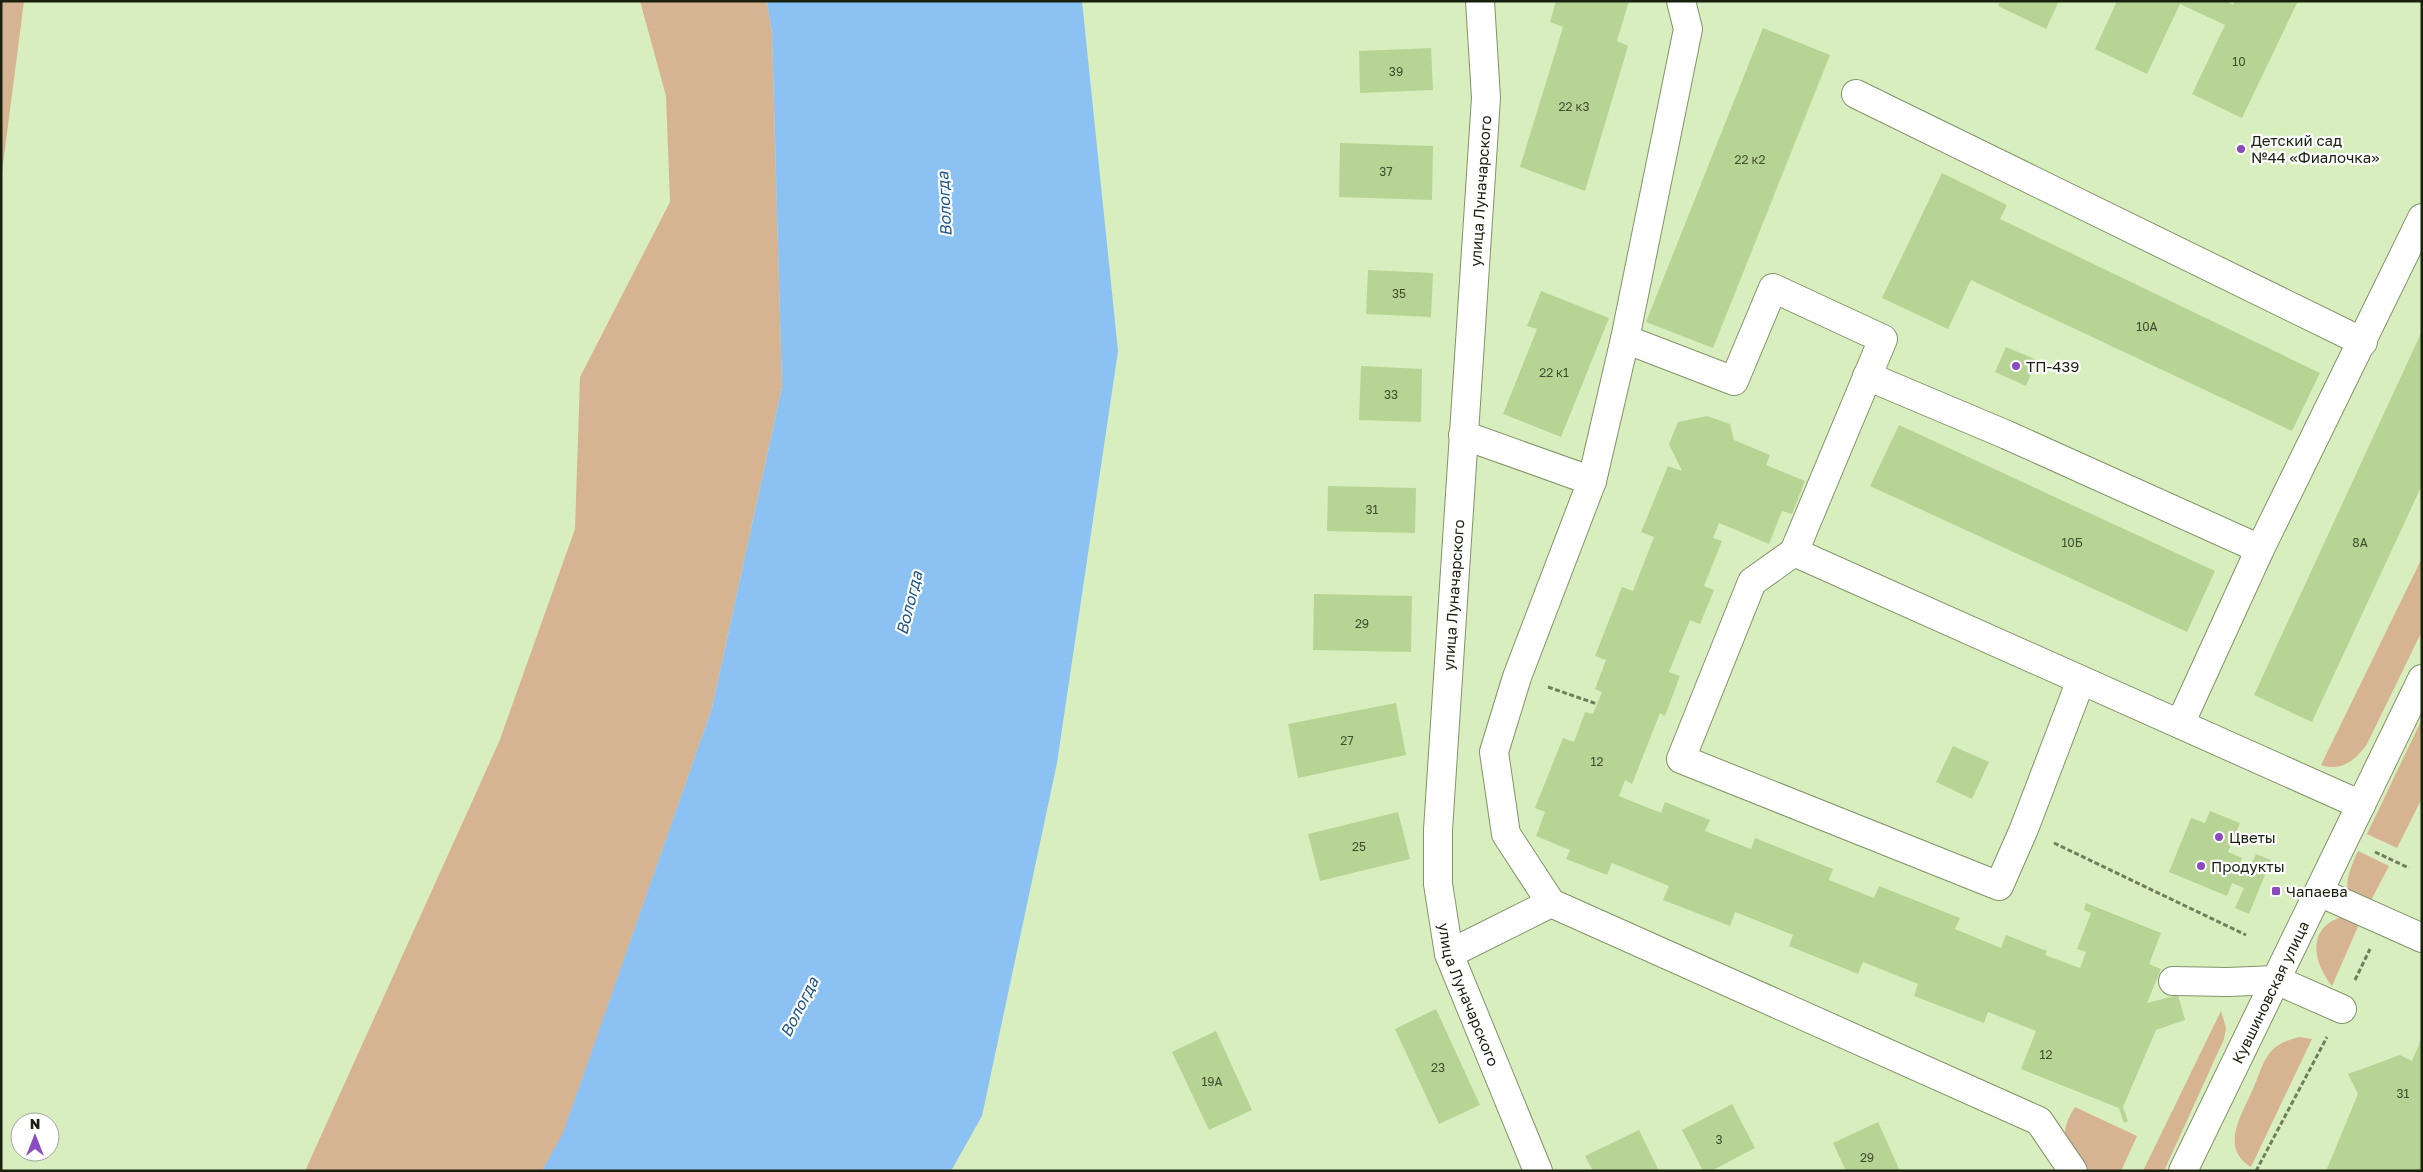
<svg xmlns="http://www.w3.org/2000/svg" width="2423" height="1172" font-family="'Golos Text',sans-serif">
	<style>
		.green { fill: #d7b491 }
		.water { fill: #8bc1f3 }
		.building { fill: #b8d494 }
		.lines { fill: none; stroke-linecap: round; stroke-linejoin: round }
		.minor-casing { stroke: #809467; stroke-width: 30 }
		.path { stroke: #717e5e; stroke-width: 3; stroke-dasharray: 5 2.5; stroke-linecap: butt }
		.minor { stroke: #fff; stroke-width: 28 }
		.poi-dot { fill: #8b4abe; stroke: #fff; stroke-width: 2 }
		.labels { text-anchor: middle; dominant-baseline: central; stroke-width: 4.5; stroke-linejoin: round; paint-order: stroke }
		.number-label { font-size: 12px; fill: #414d30 }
		.poi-label { font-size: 15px; fill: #19200e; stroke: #fff; text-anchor: start }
		.street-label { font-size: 15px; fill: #19200e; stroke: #fff }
		.water-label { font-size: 16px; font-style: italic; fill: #1d5685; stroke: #fff }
	</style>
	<rect width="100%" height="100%" fill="#d9eebe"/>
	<!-- green -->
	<g class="green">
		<polygon points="1,1 24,1 1,180"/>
		<polygon points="640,1 767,1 772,34 782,387 712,708 563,1134 542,1171 305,1171 499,742 575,529 580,377 670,202 666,96"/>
		<path d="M2422 558V631L2367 744C2356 760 2341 772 2321 765Z"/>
		<polygon points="2422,719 2422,798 2397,848 2367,834"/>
		<path d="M2358 851 2389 866 2367 908 2348 895C2345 878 2351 867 2358 851Z"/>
		<path d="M2345 916 2360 922 2332 986C2312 961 2306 926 2345 916Z"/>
		<polygon points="2221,1011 2226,1028 2224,1039 2164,1171 2143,1171"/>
		<path d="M2299 1037 2312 1039 2251 1167C2219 1148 2242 1114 2253 1089 2258 1078 2262 1063 2269 1054 2276 1044 2288 1040 2299 1037Z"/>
		<path d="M2075 1107 2137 1136 2121 1171H2081C2066 1147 2057 1134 2075 1107Z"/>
	</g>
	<!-- water -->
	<polygon class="water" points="767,1 1082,1 1118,351 1057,763 982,1116 951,1171 542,1171 563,1133 712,708 782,387 772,34"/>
	<!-- building -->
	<g class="building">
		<polygon points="1556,1 1629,1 1617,41 1628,46 1585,191 1520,167 1563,27 1550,22"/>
		<polygon points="2000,1 2059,1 2046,29 1998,6"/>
		<polygon points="2117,1 2226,1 2233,5 2235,1 2298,1 2242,118 2192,94 2225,25 2180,4 2147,74 2095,49"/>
		<polygon points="1763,28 1830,55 1713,348 1646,322"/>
		<polygon points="1431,48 1433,90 1360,93 1359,51"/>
		<polygon points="1340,143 1433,146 1432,200 1339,197"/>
		<polygon points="1942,173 2007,205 2000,219 2320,373 2292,431 1971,280 1948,329 1882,298"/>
		<polygon points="1368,270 1433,273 1431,317 1366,314"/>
		<polygon points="1541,291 1609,318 1561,437 1503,414 1537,329 1527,326"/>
		<polygon points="2422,331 2422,485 2312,722 2254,695"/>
		<polygon points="2006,347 2037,360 2026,386 1995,372"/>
		<polygon points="1361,366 1422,369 1421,422 1359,420"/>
		<polygon points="1707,416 1730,424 1734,440 1770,455 1766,465 1805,481 1792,514 1782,511 1769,544 1719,523 1713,538 1722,541 1704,586 1714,590 1700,624 1690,620 1669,672 1680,676 1665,716 1660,713 1632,784 1625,780 1619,796 1661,813 1665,802 1710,820 1705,831 1751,849 1755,838 1833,869 1829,880 1874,898 1879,886 1960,918 1955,929 2001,948 2006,935 2047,951 2045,955 2080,968 2086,952 2077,949 2091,913 2084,910 2086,903 2161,933 2149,964 2161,969 2147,1003 2178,995 2185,1020 2156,1030 2123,1107 2128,1121 2124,1123 2119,1108 2021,1069 2036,1031 1988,1012 1984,1023 1914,996 1918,984 1863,962 1858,974 1789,946 1793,935 1735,912 1730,926 1663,900 1669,886 1612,863 1607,875 1566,859 1570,850 1536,836 1545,812 1535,808 1563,738 1574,742 1585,712 1593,714 1602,692 1595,689 1606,660 1595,656 1622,587 1633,591 1654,537 1641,532 1668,466 1682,471 1669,444 1678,422"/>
		<polygon points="1899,425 2215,571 2187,632 1870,486"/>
		<polygon points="1328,486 1416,488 1415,533 1327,531"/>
		<polygon points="1314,594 1412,596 1411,652 1313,650"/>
		<polygon points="1396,703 1406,755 1298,778 1288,724"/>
		<polygon points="1953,746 1989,762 1972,799 1936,782"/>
		<polygon points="2210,811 2240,823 2228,852 2242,858 2238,869 2248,873 2256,854 2271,860 2249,914 2235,908 2244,888 2232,883 2227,896 2169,872 2191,818 2205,823"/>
		<polygon points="1398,812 1410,859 1320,881 1308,834"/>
		<polygon points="1436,1009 1480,1105 1439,1124 1395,1029"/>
		<polygon points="1216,1031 1252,1110 1209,1130 1172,1052"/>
		<polygon points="2422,1037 2422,1171 2326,1171 2358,1094 2348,1074 2400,1055 2412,1061"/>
		<polygon points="1732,1104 1755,1148 1711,1171 1703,1171 1682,1130"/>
		<polygon points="1878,1122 1900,1171 1846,1171 1833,1143"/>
		<polygon points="1639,1130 1659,1171 1593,1171 1585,1156"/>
	</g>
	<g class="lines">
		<!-- minor casing -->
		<g class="minor-casing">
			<g id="minor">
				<path id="s1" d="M1480 1 1486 98 1438 830V884L1449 954 1538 1171"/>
				<polyline points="1681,1 1688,29 1625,339 1734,381 1773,288 1883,339 1794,552"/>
				<polyline points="1856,94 2363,342"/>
				<polyline points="1867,376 2007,435 2260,549"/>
				<polyline points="1463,435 1592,481 1625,339"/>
				<polyline points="2081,680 2024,829 1999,886 1681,759 1752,582 1794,552 2361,805"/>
				<polyline points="2180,724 2260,549 2422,218"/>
				<polyline points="2319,892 2422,938"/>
				<polyline points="1551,903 1506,834 1494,752 1517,677 1592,481"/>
				<polyline points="1449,954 1551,903 2039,1121 2073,1171"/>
				<polyline points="2173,981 2228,982 2276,980 2342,1009"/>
				<path id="s2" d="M2183 1171 2422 679"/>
			</g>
		</g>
		<!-- path -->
		<g class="path">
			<polyline points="1548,687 1597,704"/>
			<polyline points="2054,843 2246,935"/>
			<polyline points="2375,852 2409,868"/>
			<polyline points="2355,980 2370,949"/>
			<polyline points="2256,1171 2327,1037"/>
		</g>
		<!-- minor -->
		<use href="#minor" class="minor"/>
	</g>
	<!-- markers -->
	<g class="poi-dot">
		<circle cx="2241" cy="149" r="5"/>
		<circle cx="2016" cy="366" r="5"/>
		<circle cx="2219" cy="837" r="5"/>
		<circle cx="2201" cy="866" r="5"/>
		<rect x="2271" y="886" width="10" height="10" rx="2.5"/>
	</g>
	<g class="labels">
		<!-- number labels -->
		<g class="number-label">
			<text x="2239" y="61">10</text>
			<text x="1396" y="71">39</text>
			<text x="1574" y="106">22 к3</text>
			<text x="1750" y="159">22 к2</text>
			<text x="1386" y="171">37</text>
			<text x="1399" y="293">35</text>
			<text x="2147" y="326">10А</text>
			<text x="1554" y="372">22 к1</text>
			<text x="1391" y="394">33</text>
			<text x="1372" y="509">31</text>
			<text x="2072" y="542">10Б</text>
			<text x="2360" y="542">8А</text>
			<text x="1362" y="623">29</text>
			<text x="1347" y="740">27</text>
			<text x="1597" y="761">12</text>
			<text x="1359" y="846">25</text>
			<text x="2046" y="1054">12</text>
			<text x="1438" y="1067">23</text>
			<text x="1212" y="1081">19А</text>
			<text x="2403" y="1093">31</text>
			<text x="1719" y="1139">3</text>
			<text x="1867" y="1157">29</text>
		</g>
		<!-- poi labels -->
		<g class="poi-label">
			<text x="2251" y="140">Детский сад<tspan x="2251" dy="17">№44 «Фиалочка»</tspan></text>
			<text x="2026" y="366">ТП-439</text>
			<text x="2229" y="837">Цветы</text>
			<text x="2211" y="866">Продукты</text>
			<text x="2286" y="891">Чапаева</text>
		</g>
		<!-- street labels -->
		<g class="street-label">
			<text transform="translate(1480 191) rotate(-86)">улица Луначарского</text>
			<text transform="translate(1453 595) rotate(-86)">улица Луначарского</text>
			<text stroke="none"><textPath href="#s2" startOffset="199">Кувшиновская улица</textPath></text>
			<text stroke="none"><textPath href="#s1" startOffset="1000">улица Луначарского</textPath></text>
		</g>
		<!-- water labels -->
		<g class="water-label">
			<text transform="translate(944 204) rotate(-93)">Вологда</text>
			<text transform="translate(909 603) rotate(-76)">Вологда</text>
			<text transform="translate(799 1007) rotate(-63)">Вологда</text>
		</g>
	</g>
	<!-- border -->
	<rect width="2423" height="1172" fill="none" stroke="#19200e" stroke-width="5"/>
	<!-- north arrow -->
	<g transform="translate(35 1137)"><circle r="24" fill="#ffffff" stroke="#a3a69f"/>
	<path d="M0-4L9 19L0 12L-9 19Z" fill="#8b4abe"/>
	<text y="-8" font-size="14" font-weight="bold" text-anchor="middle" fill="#19200e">N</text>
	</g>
</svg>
